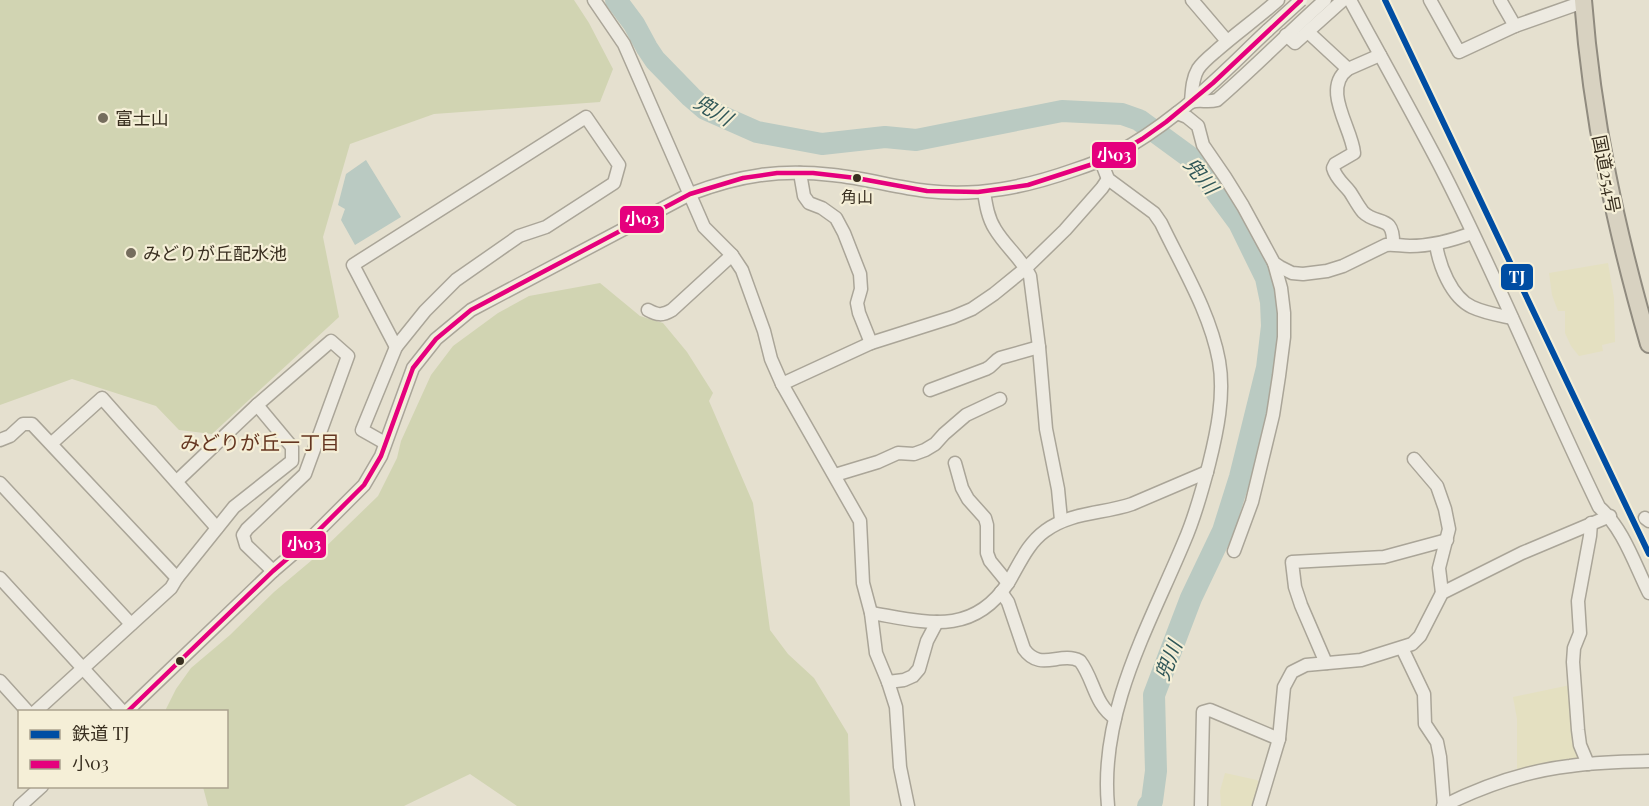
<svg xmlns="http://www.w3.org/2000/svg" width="1649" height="806" font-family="'Playfair Display','Noto Sans JP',serif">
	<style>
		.farmland { fill: #e4e0c1 }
		.green { fill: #d1d4b2 }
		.water { fill: #bacac2 }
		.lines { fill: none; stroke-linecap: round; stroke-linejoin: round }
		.river { stroke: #bacac2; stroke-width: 22 }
		.minor-casing { stroke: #aaa598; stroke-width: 15 }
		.highway-casing { stroke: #908b7f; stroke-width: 20 }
		.minor { stroke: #edeae1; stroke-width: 12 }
		.highway { stroke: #d8d2c1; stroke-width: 16 }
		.minor-bridge-casing { stroke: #aaa598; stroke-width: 15; stroke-linecap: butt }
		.minor-bridge { stroke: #edeae1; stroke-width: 12 }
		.bus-1-casing { stroke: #f5efd7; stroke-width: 9 }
		.bus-1 { stroke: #e5007d; stroke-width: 4.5 }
		.rail-1-casing { stroke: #f5efd7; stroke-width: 10 }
		.rail-1 { stroke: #004da3; stroke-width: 6 }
		.poi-dot { fill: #756d5d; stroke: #f5efd7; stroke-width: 2 }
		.bus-dot { fill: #392f20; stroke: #f5efd7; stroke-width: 2 }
		.labels { text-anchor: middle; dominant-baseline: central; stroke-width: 4.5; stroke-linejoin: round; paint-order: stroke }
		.bus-label { font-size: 16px; fill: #392f20; stroke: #f5efd7 }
		.poi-label { font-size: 18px; fill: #392f20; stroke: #f5efd7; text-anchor: start }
		.street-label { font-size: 18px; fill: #392f20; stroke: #f5efd7 }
		.water-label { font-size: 20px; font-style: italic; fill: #305758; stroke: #f5efd7 }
		.neighbourhood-label { font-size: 20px; fill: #653621; stroke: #f5efd7 }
		.line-badge { stroke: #f5efd7; stroke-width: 2 }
		.badge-label { font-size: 16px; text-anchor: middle; font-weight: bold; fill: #fff }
	</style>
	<rect width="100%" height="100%" fill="#e5e0cf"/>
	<!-- farmland -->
	<g class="farmland">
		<polygon points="1608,263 1614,298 1615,342 1602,345 1603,351 1579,356 1571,346 1565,333 1565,311 1558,311 1552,295 1549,273"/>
		<polygon points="1570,685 1582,758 1517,769 1517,719 1513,697"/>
		<polygon points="1225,773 1257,780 1261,786 1254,806 1221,806 1220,791"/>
	</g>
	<!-- green -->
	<g class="green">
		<polygon points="0,0 574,0 589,23 613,69 600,102 434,114 350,144 323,237 339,317 212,434 179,430 156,406 72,379 0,405"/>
		<polygon points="600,283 640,316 663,323 687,352 713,393 709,401 753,503 770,630 788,654 814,678 848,734 850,806 517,806 470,774 404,806 208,806 203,787 226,786 226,712 167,711 166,709 176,689 191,668 230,635 274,592 312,560 378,496 397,458 401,441 431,375 453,346 498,313 529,296"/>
	</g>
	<!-- water -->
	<polygon class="water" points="366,160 401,217 355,245 341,220 345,209 338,205 346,174"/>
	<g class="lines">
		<!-- river -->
		<polyline class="river" points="616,0 634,24 647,48 655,60 691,97 705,109 757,132 822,144 885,137 916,140 1062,111 1122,114 1139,120 1191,158 1239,223 1266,278 1271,302 1272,326 1267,368 1240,477 1223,531 1191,598 1154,695 1156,771 1152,801 1148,806"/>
		<!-- minor casing -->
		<g class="minor-casing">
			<g id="minor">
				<polyline points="594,0 624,44 704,227 732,255 742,270 764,331 771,359 782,384 860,521 863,583 871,613 876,653 888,682 896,707 900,767 908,806"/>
				<polyline points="1192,0 1227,41"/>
				<path d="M1278 0C1258 18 1235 34 1215 52 1209 57 1202 63 1198 69 1192 79 1192 91 1191 102 1201 99 1207 103 1217 100 1254 68 1288 33 1325 0"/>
				<path d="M1350 0C1380 55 1410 109 1439 164 1497 276 1544 394 1599 507 1623 528 1635 565 1649 593"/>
				<polyline points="1430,0 1459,52 1515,26 1583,2"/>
				<polyline points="1500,0 1515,26"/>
				<polyline points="1308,32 1348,69 1380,55"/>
				<polyline points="1286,35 1295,43 1343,0"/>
				<path d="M1348 69C1321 89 1352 128 1354 153L1335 164 1333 168C1336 179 1344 184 1350 192 1354 198 1358 206 1363 212 1377 226 1394 214 1393 244"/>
				<path d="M1177 113 1187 117 1198 126 1203 145 1225 177 1243 206 1274 263 1280 267 1292 273 1303 274 1327 271 1343 266 1386 245C1394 244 1401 246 1410 246 1432 246 1451 241 1472 233"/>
				<polygon points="586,117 619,165 614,183 546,227 519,236 456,280 425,311 396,347 353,265"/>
				<path d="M1101 161 1108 179 1154 213 1161 223C1182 267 1210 312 1219 361 1225 395 1217 432 1209 464 1202 491 1195 517 1184 542 1149 626 1099 712 1108 806"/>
				<polyline points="800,173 804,196 809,203 822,208 836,218 844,233 860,274 861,289 857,303 859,313 871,343"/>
				<path d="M984 192C986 205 988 218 995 229 1005 246 1021 258 1030 276L1039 347 1046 429 1058 489 1061 520"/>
				<path d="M1436 244C1439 265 1451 297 1472 307 1485 313 1498 315 1512 318"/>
				<path d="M648 310C657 315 662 316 672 310L732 255"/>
				<polyline points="782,384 871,343 953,317 972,309 994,294 1026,268 1065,230 1102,188 1108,179"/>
				<path d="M930 390 986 369C993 366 994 361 1000 358L1039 347"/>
				<polyline points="0,440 10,436 23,424 32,424 177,578"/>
				<polyline points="52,443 102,398 217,528"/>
				<polyline points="385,443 362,430 396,347"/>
				<polyline points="1414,459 1437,486 1445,509 1449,529 1439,568 1442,593"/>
				<polyline points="955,463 962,488 968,499 985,518 987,525 987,553 990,561 1008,583"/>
				<polyline points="835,475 878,462 898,453 914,454 925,450 935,444 944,434 966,415 1000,399"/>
				<polyline points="177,481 257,405 331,341 348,356 305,474 247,529 243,535 246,545 273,571"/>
				<polyline points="0,483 131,624"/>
				<polyline points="1645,518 1649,521"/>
				<polyline points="1234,551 1252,502 1273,415 1279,376 1284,337 1284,313 1281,288 1274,263"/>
				<polyline points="0,578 123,712"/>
				<path d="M1001 592 1008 602 1024 649C1040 672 1060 651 1080 661 1094 679 1094 704 1115 718"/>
				<path d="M871 613C925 622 972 637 1008 583 1019 565 1027 544 1045 531 1070 512 1103 514 1132 504L1207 472"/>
				<polyline points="1402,648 1424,694 1425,724 1437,742 1440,757 1444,806"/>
				<polyline points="1326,663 1301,605 1295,587 1292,562 1384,557 1447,540"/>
				<polyline points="0,681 28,712"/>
				<polyline points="888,682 904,680 913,676 919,669 927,641 937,622"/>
				<polyline points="35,712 171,588 177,578 234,507 292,461 292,447 257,405"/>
				<path d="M126 712 273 571 308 541 364 485 381 456 413 368 436 339 471 310 690 194C740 175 780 169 833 175 864 178 895 187 927 191 978 197 1026 187 1074 170 1089 165 1103 160 1117 153 1138 142 1158 128 1177 113 1210 88 1238 58 1268 30"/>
				<polyline points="1588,764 1580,745 1578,730 1573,662 1574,648 1580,633 1578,601 1590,536 1591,523"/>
				<polyline points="20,806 42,786"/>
				<polyline points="1201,806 1203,712 1210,710 1279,739"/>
				<polyline points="1259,806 1279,739 1284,687 1292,672 1306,665 1361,660 1412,644 1420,636 1442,593 1522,553 1610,516"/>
				<path d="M1443 806C1483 786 1526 771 1570 766 1596 762 1623 762 1649 761"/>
			</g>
		</g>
		<!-- highway casing -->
		<g class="highway-casing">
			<path id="highway" d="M1583 0C1592 119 1616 230 1649 344"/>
		</g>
		<!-- minor -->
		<use href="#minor" class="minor"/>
		<!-- highway -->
		<use href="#highway" class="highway"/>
		<!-- minor-bridge casing -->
		<g class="minor-bridge-casing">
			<polyline id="minor-bridge" points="1268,30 1301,0"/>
		</g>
		<!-- minor-bridge -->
		<use href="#minor-bridge" class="minor-bridge"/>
		<!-- bus-1 casing -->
		<g class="bus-1-casing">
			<polyline id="bus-1" points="127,712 273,571 308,541 364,485 381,456 413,368 436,339 471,310 690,194 743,178 777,173 813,173 856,178 927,191 978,192 1028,185 1096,163 1116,154 1142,139 1166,122 1213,83 1301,0"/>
		</g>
		<!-- bus-1 -->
		<use href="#bus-1" class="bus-1"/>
		<!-- rail-1 casing -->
		<g class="rail-1-casing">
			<polyline id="rail-1" points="1385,0 1649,554"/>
		</g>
		<!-- rail-1 -->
		<use href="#rail-1" class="rail-1"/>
	</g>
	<!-- markers -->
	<g class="poi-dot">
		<circle cx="103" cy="118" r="6"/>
		<circle cx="131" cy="253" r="6"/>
	</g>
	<g class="bus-dot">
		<circle cx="857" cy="178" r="5"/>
		<circle cx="180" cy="661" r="5"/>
	</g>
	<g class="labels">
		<!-- bus labels -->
		<g class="bus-label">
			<text x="857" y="196">角山</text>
		</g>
		<!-- poi labels -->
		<g class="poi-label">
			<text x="115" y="118">富士山</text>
			<text x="143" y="253">みどりが丘配水池</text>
		</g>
		<!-- street labels -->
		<g class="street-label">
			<text transform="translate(1607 174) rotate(79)">国道254号</text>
		</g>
		<!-- water labels -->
		<g class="water-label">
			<text transform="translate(714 109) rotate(31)">兜川</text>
			<text transform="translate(1202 175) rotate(51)">兜川</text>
			<text transform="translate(1167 660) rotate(-69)">兜川</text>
		</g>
		<!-- neighbourhood labels -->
		<g class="neighbourhood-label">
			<text x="260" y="441">みどりが丘一丁目</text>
		</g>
	</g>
	<g class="line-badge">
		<rect x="1091" y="141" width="46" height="28" rx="6" fill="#e5007d"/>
		<rect x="619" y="205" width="46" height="29" rx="6" fill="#e5007d"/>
		<rect x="1500" y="263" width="34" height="28" rx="6" fill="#004da3"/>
		<rect x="281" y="530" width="46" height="29" rx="6" fill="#e5007d"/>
	</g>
	<g class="badge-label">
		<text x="1114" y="161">小03</text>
		<text x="642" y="225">小03</text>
		<text x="1517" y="283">TJ</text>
		<text x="304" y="550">小03</text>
	</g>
	<!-- legend -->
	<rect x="18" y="710" width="210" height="78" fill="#f5efd7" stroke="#aaa28e" stroke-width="1.5"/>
	<rect x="30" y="730" width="30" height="9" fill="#004da3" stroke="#aaa28e" stroke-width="1.5"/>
	<text x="72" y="740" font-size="18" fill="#392f20">鉄道 TJ</text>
	<rect x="30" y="760" width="30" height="9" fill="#e5007d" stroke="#aaa28e" stroke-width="1.5"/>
	<text x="72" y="770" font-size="18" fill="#392f20">小03</text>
</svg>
